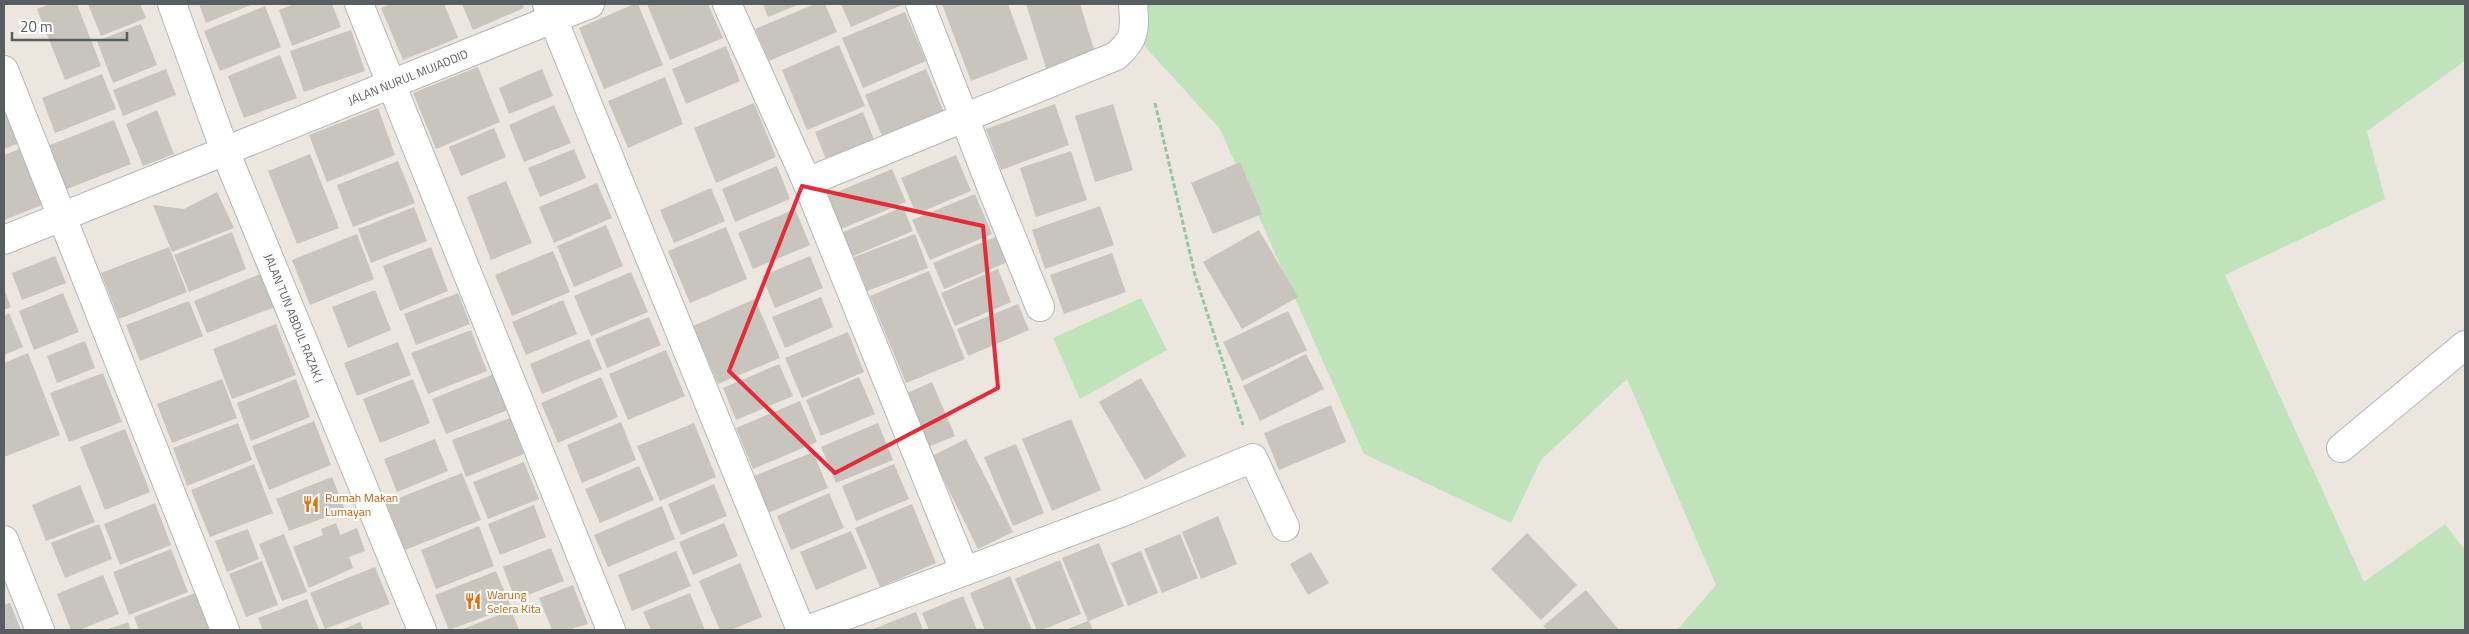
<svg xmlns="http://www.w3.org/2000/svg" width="2469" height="634" font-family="'Titillium Web',sans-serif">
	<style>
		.green { fill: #c1e3bb }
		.building { fill: #c8c4be }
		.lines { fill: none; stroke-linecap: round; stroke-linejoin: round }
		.minor-casing { stroke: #b2b6ba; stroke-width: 30 }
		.path { stroke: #96c69d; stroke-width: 3; stroke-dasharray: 5 2.5; stroke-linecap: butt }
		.minor { stroke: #fff; stroke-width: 28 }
		.marked { fill: none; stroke: #e52b37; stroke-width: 4; stroke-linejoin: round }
		.labels { text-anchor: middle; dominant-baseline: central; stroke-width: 4; stroke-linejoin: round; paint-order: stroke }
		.street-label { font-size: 12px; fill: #585d60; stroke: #fff }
		.food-label { font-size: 12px; fill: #c56008; stroke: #fff; text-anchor: start }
	</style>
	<rect width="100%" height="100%" fill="#ebe7df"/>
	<!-- green -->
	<g class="green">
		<polygon points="1123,4 2465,4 2465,61 2367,131 2385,199 2225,275 2364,582 2445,524 2465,550 2465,630 1677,630 1716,585 1627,379 1541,460 1511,523 1364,454 1220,129 1130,30"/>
		<polygon points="1141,298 1167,350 1080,399 1053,338"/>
	</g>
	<!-- building -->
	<g class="building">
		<polygon points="50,4 77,4 101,66 65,80 37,9"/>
		<polygon points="88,4 140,4 146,18 101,36"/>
		<polygon points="199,4 253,4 206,23"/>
		<polygon points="295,4 332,4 341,27 292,46 279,10"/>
		<polygon points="391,4 444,4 458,38 403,60 381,8"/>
		<polygon points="462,4 523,4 524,8 473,30"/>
		<polygon points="634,4 638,4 663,65 604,89 579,28"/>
		<polygon points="647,4 708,4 723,38 670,60"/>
		<polygon points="763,4 800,4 768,17"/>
		<polygon points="815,4 825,4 837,32 769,61 755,29"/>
		<polygon points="841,4 904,4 851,27"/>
		<polygon points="942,4 1008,4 1028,59 971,81"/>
		<polygon points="1026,4 1080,4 1095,53 1046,68"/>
		<polygon points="265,6 281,47 220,71 204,31"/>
		<polygon points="905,12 926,61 863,88 842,38"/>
		<polygon points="141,24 157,65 113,83 97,41"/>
		<polygon points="351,30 365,71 304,92 290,51"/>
		<polygon points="839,45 865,106 807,130 782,70"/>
		<polygon points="726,46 740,81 686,104 672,69"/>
		<polygon points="280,55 297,98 244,118 228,76"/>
		<polygon points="478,67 500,122 436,149 413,93"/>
		<polygon points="166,69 176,95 123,116 113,90"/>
		<polygon points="542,69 553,96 509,114 499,88"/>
		<polygon points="926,69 946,117 885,143 865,95"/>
		<polygon points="102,74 116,109 55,133 42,98"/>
		<polygon points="665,77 683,124 628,148 608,101"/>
		<polygon points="754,103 776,157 716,183 694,128"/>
		<polygon points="1055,104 1069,145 1001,170 986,129"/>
		<polygon points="1113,104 1133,170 1095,182 1075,116"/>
		<polygon points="554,105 571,143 524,162 509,125"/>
		<polygon points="9,107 22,142 4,149 4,109"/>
		<polygon points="378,108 395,155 327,182 309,135"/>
		<polygon points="157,110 174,154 143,166 126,124"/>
		<polygon points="863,112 877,147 829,167 815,132"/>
		<polygon points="114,120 131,164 62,191 45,147"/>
		<polygon points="494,128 506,157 461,176 449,147"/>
		<polygon points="24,147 47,203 4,220 4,155"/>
		<polygon points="574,149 586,178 540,197 528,168"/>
		<polygon points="1071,151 1087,200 1036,217 1020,168"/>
		<polygon points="310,154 339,228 297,244 268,171"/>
		<polygon points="956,155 971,191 916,214 901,178"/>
		<polygon points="398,161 415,203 353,227 337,185"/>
		<polygon points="1240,162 1262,214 1213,234 1191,183"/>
		<polygon points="777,166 790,199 735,222 722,189"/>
		<polygon points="892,169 906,202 839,230 825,197"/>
		<polygon points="506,181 532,243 491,260 467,197"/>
		<polygon points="597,183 612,218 554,243 539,207"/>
		<polygon points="711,188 725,221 674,243 660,210"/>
		<polygon points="217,192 234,228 172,252 153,205 184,209"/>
		<polygon points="975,194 992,234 930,260 912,220"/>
		<polygon points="1100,206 1114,245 1045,269 1032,230"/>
		<polygon points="414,207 427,241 371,263 358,229"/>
		<polygon points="903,207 913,231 851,257 841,233"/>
		<polygon points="795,209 810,245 753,269 738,233"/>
		<polygon points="606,225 623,266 574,287 557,246"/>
		<polygon points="726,227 747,279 690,303 668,251"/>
		<polygon points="1259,230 1298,297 1242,329 1203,262"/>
		<polygon points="232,232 246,269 189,292 174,255"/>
		<polygon points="357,234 374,279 310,305 292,260"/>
		<polygon points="915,234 928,268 867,291 854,257"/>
		<polygon points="1000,235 1010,261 944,289 933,263"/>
		<polygon points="169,247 187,292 119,319 101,273"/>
		<polygon points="431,247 448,291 400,311 383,266"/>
		<polygon points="553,251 570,292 512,316 495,275"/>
		<polygon points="1112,253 1126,292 1064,314 1050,275"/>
		<polygon points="55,256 66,283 22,300 12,273"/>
		<polygon points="810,256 823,288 775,308 762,276"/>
		<polygon points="998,269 1011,302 955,326 941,293"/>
		<polygon points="929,271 965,359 906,383 870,296"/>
		<polygon points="631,272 648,312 591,336 574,296"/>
		<polygon points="263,273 275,307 207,333 194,301"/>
		<polygon points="4,289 11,307 4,310"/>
		<polygon points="375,290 391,330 348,348 332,307"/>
		<polygon points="63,293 79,332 34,350 19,311"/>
		<polygon points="458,293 470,324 416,345 404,314"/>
		<polygon points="821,297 833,327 785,348 772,317"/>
		<polygon points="755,299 780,358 718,384 693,326"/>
		<polygon points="563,300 577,334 526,355 512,322"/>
		<polygon points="189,301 203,336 140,361 126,325"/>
		<polygon points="1018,304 1029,330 968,356 957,329"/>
		<polygon points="1288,311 1307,350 1242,381 1223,342"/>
		<polygon points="9,313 23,347 4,355 4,316"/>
		<polygon points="649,317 661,345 607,368 595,339"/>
		<polygon points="276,324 296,375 232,399 213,349"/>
		<polygon points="471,330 487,371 428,394 411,353"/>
		<polygon points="848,332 864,372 802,398 785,358"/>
		<polygon points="589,339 602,369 542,394 530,364"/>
		<polygon points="85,341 95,368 57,383 47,356"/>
		<polygon points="398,342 411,375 357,396 344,363"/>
		<polygon points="666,350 685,396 628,420 609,374"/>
		<polygon points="28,353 60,435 4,457 4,363"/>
		<polygon points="1306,354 1324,389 1260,421 1243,386"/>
		<polygon points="779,364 793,396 736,420 723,388"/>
		<polygon points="103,373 122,422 69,442 50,393"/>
		<polygon points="494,374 508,410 446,434 432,399"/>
		<polygon points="601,377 618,417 558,443 541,403"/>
		<polygon points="859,377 875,414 821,436 806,400"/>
		<polygon points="1141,378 1186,456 1145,480 1099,402"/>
		<polygon points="222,379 237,418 172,443 157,404"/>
		<polygon points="296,379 310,417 251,441 237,403"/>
		<polygon points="413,379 430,423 380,443 363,399"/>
		<polygon points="932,382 955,436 928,447 905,394"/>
		<polygon points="800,401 817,442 753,469 736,428"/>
		<polygon points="1331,405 1346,442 1279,470 1264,433"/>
		<polygon points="510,418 524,454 466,477 452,440"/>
		<polygon points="1071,419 1101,490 1052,511 1022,439"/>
		<polygon points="314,421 331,465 269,490 252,446"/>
		<polygon points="621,422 636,460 582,483 567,445"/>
		<polygon points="238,423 252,460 187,486 173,448"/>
		<polygon points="694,423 716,477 660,501 637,446"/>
		<polygon points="878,423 893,460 836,483 821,447"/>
		<polygon points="125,429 150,492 105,510 80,447"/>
		<polygon points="435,439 448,471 397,492 384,459"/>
		<polygon points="966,439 1013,532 978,549 932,456"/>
		<polygon points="1016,444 1044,513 1013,526 984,457"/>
		<polygon points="813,452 828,488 763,515 749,478"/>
		<polygon points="524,462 539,499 488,519 473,482"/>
		<polygon points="254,464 273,513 210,537 191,490"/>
		<polygon points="894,464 909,499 856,521 842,486"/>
		<polygon points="639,466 654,500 600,523 585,489"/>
		<polygon points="462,473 481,520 405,550 386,503"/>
		<polygon points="332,477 345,510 289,531 276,499"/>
		<polygon points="714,484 727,516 681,535 668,504"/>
		<polygon points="80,485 95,522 46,541 32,505"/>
		<polygon points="829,493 844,528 791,550 777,516"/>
		<polygon points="155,503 171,545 120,565 104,524"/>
		<polygon points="912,504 936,563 880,587 855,528"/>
		<polygon points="534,505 546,537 500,555 488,524"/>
		<polygon points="662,506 675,539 608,567 594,535"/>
		<polygon points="1218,516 1237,564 1201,579 1182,532"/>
		<polygon points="336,523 340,535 357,528 365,551 349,557 353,568 309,588 293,547 323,535 321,529"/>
		<polygon points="724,523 738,556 693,575 679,542"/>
		<polygon points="99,524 112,559 65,578 51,543"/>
		<polygon points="479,526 494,566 436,589 421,550"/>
		<polygon points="248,529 259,559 227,572 215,541"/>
		<polygon points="851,531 867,568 816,590 800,552"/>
		<polygon points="1527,533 1577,585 1541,620 1491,569"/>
		<polygon points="284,534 307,592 282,601 259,544"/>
		<polygon points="1180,534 1198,578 1162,593 1144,549"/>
		<polygon points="1099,543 1124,606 1089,621 1093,630 1065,630 1088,621 1062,558"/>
		<polygon points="551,548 564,581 515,600 503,567"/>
		<polygon points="171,549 188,592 129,615 113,572"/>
		<polygon points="676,551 691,586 632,611 618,575"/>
		<polygon points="1141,551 1158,593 1128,606 1111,563"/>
		<polygon points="1311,552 1329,583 1308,595 1290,564"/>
		<polygon points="1060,560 1081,614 1042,630 1037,630 1015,579"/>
		<polygon points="262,561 278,605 246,617 229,574"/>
		<polygon points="740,563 762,617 731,630 720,630 699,581"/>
		<polygon points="375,567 390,604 325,629 310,593"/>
		<polygon points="496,571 511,607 449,630 435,595"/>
		<polygon points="103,575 119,614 79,630 71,630 57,594"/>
		<polygon points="1010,576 1032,630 985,630 970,593"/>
		<polygon points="573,585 588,624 567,630 552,630 539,598"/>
		<polygon points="1586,590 1619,630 1547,630 1543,626"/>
		<polygon points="200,591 213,630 139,630 134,617"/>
		<polygon points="690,593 705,630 651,630 643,612"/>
		<polygon points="963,596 977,630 929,630 922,613"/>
		<polygon points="307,599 319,630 263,630 258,618"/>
		<polygon points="10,603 21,630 4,630 4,605"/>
		<polygon points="511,610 519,630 463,630 463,629"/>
		<polygon points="916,612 923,630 871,630"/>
		<polygon points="128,622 131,630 106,630"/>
		<polygon points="360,622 364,630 341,630"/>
	</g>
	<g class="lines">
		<!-- minor casing -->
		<g class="minor-casing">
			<g id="minor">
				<polyline points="172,4 225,151 422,630"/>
				<polyline points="359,4 611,630"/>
				<polyline points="547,4 801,630"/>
				<polyline points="727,4 807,182 964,570"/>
				<polyline points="920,4 992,189 1040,307"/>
				<polyline points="4,70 225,630"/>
				<path d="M807 182 1116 56C1136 39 1135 29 1133 4"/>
				<polyline points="4,240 590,4"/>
				<polyline points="2341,448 2465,345"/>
				<polyline points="4,540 40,630"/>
				<polyline points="807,630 1123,512 1253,458 1285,527"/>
			</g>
		</g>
		<!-- path -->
		<polyline class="path" points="1155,103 1195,275 1243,425"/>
		<!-- minor -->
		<use href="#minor" class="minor"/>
	</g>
	<!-- marked area -->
	<path class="marked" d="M802 186 983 226 998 388 835 473 729 371Z"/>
	<!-- icons -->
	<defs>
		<g id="restaurant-bare" transform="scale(1.35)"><path d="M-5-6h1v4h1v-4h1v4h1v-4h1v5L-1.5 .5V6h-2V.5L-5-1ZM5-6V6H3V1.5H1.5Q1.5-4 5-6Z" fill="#e8710a" stroke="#fff" stroke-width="2.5" paint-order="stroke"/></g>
	</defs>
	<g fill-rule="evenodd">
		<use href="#restaurant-bare" x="311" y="504"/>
		<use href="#restaurant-bare" x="473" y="601"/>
	</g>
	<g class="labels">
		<!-- street labels -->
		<g class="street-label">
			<text transform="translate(408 77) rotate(-22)">JALAN NURUL MUJADDID</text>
			<text transform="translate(294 318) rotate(68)">JALAN TUN ABDUL RAZAK I</text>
		</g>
		<!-- food labels -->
		<g class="food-label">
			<text x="325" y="497">Rumah Makan<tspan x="325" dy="14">Lumayan</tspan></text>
			<text x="487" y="594">Warung<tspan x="487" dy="14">Selera Kita</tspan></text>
		</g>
	</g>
	<!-- border -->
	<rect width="2469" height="634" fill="none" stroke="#585d60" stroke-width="10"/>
	<!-- scale -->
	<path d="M12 32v8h115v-8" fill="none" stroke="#585d60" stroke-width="2.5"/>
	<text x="20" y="32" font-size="15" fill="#585d60" stroke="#ffffff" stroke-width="4" paint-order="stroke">20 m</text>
</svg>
